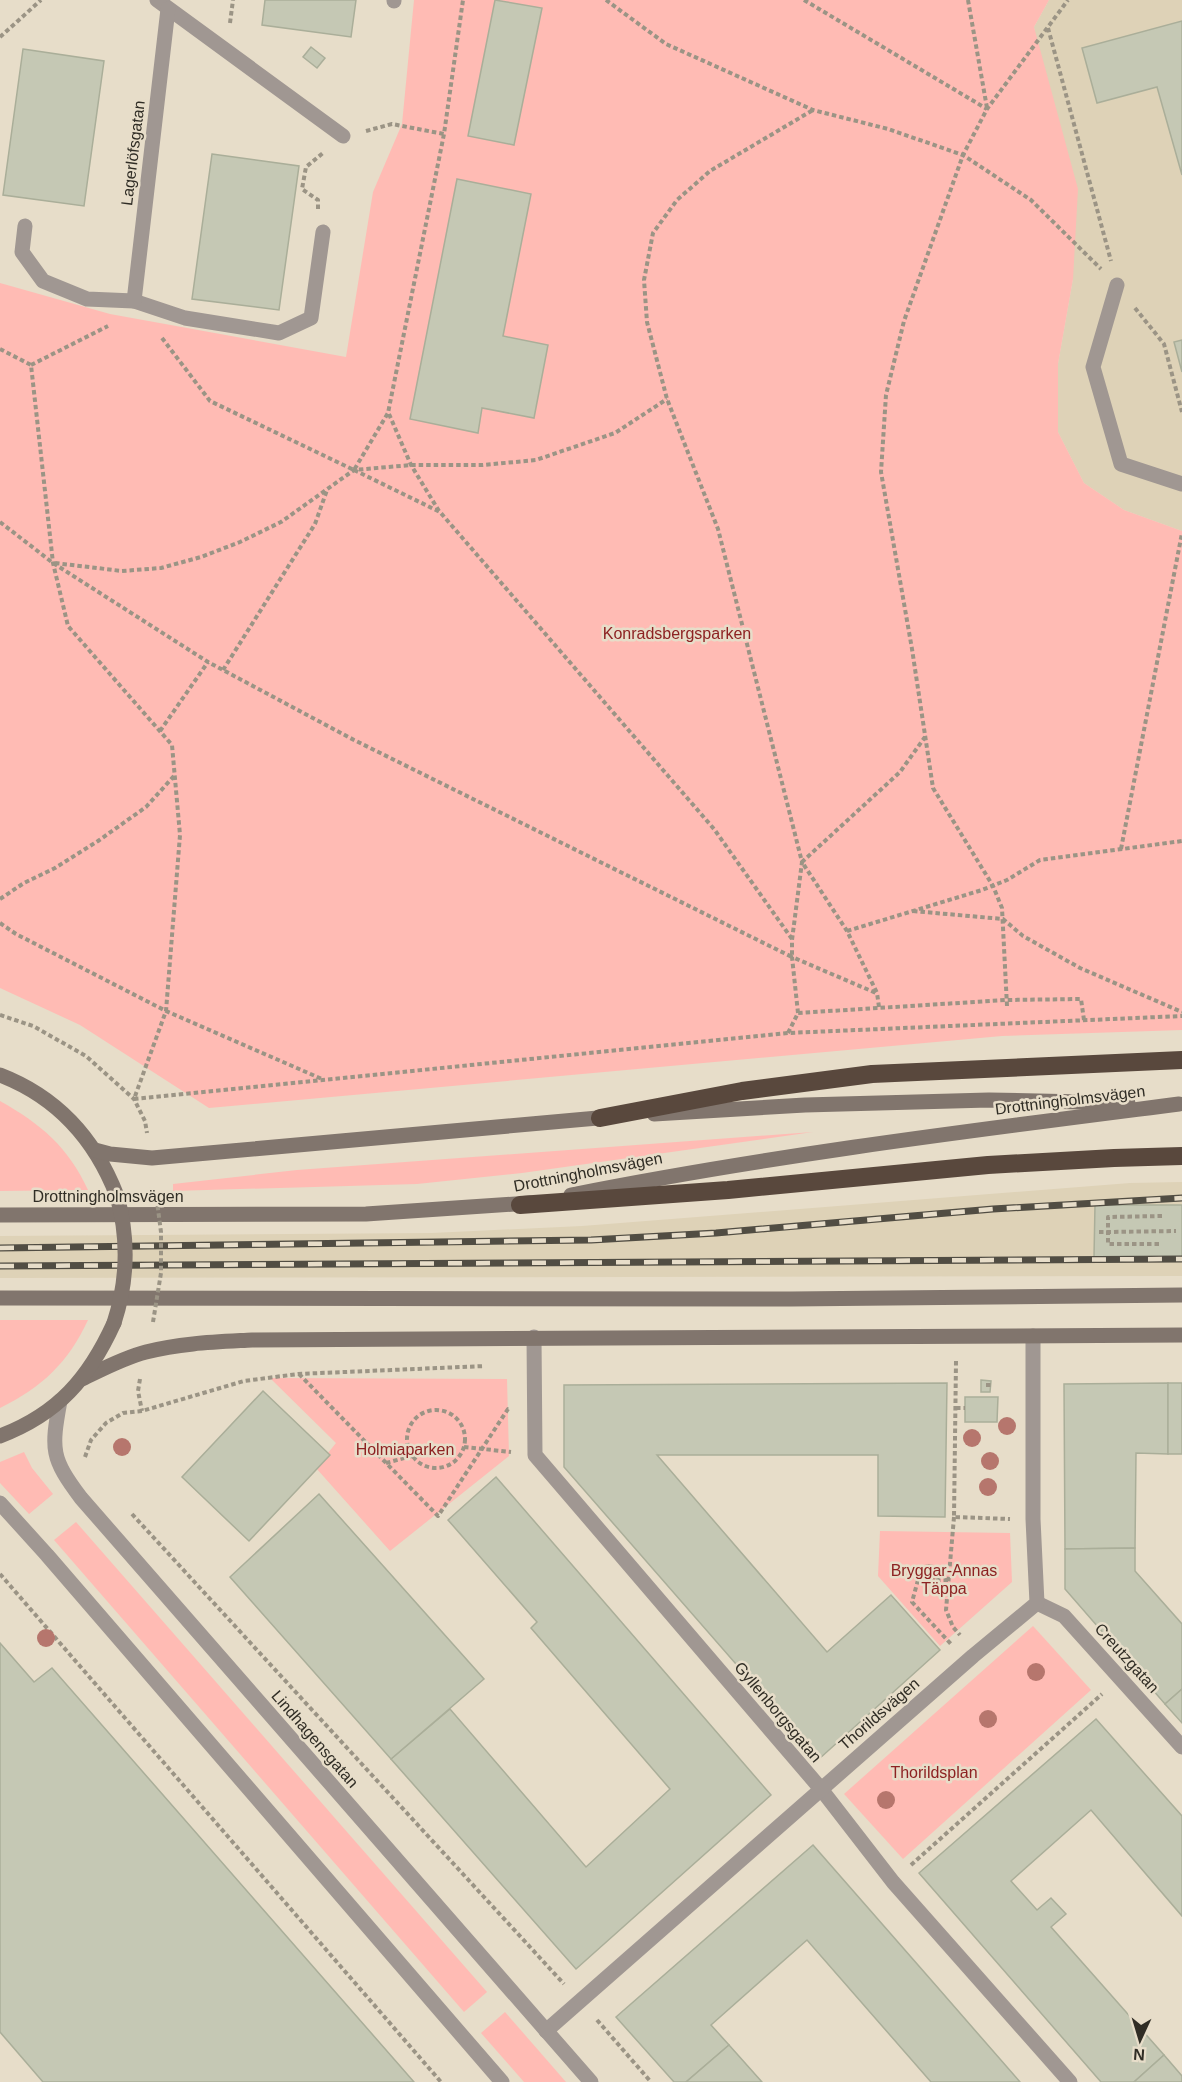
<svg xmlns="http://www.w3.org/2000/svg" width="1182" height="2082" font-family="Arial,sans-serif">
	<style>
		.built { fill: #ded2b7 }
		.green { fill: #ffbbb4 }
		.building { fill: #c5c8b4; stroke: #aaae99; stroke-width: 1.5 }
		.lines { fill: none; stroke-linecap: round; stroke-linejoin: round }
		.path { stroke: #9b9485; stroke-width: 4; stroke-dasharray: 4.5 3; stroke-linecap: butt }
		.service { stroke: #a09792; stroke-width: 15 }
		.pedestrian { stroke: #a09792; stroke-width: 15 }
		.minor { stroke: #a09792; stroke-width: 15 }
		.tertiary { stroke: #a09792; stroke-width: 15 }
		.secondary { stroke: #81756d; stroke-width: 15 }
		.motorway { stroke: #59483d; stroke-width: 18 }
		.rail-casing { stroke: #514d43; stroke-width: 7 }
		.rail { stroke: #e7ddc9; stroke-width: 4.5; stroke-dasharray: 14; stroke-linecap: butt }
		.path-bridge { stroke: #9b9485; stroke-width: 4; stroke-dasharray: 4.5 3; stroke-linecap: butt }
		.secondary-bridge { stroke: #81756d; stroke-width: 15 }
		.tree { fill: #b6766d }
		.labels { text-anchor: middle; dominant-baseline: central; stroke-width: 5; stroke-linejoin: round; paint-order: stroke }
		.street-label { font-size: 16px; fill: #302d25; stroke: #e7ddc9 }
		.park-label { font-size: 16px; fill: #8d2222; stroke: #e7ddc9 }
	</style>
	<rect width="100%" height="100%" fill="#e7ddc9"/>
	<!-- built -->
	<g class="built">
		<polygon points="1049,0 1182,0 1182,531 1124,510 1084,483 1058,432 1058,364 1073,279 1034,27"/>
		<polygon points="1182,1182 1182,1276 0,1278 0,1236 432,1233 582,1226 1130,1183"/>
	</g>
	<!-- green -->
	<g class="green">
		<polygon points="414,0 1049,0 1034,27 1078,189 1073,279 1058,364 1058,432 1084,483 1124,510 1182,531 1182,1030 1002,1036 209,1108 80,1025 0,988 0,283 110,314 346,357 373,192 402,124"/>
		<path d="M0 1101C41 1124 68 1147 88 1190L0 1191Z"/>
		<polygon points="813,1132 522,1173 417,1184 173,1191 173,1184 297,1170"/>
		<path d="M0 1320H88C68 1363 42 1387 0 1408Z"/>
		<polygon points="270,1378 507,1379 509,1456 390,1551 316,1468 336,1443"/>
		<polygon points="24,1452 32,1468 53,1494 29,1514 0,1483 0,1462"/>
		<polygon points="76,1522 487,1992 464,2012 54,1540"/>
		<polygon points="880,1531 1010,1533 1012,1582 940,1646 878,1576"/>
		<polygon points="1033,1626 1091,1690 903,1859 844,1794"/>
		<polygon points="505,2012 566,2082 524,2082 481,2033"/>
	</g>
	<!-- building -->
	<g class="building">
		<polygon points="265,0 356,0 351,37 262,25"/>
		<polygon points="495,0 542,8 514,145 468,136"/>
		<polygon points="1182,21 1182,175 1157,87 1097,103 1082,48"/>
		<polygon points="311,47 325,58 317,68 303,57"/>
		<polygon points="23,49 104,61 84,206 3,195"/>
		<polygon points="212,154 299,166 279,310 192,299"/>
		<polygon points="457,179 531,194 503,336 548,345 534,418 482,408 478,433 410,419"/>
		<polygon points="1182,340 1182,372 1174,342"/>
		<polygon points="1095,1205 1182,1205 1182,1257 1094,1257"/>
		<polygon points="981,1380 991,1381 990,1392 981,1392"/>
		<polygon points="947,1383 945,1517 878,1516 878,1455 657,1455 827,1652 891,1595 940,1650 819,1759 564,1467 564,1385"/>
		<polygon points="1168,1383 1168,1454 1136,1453 1135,1548 1065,1549 1064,1384"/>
		<rect x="1168" y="1383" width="14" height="71"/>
		<polygon points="263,1391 330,1455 249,1541 182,1477"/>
		<polygon points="965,1397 998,1397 997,1422 965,1422"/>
		<polygon points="496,1477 771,1795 576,1969 391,1759 450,1709 586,1867 670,1789 531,1628 537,1622 448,1520"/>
		<polygon points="319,1494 484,1679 391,1759 230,1577"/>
		<polygon points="1135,1548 1135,1571 1182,1624 1182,1689 1165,1704 1065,1589 1065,1549"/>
		<polygon points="0,1643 34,1682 52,1668 414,2082 43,2082 0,2032"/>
		<polygon points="1182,1689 1182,1723 1165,1704"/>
		<polygon points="1096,1719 1182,1816 1182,1916 1091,1810 1011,1881 1037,1910 1051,1898 1066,1914 1051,1927 1164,2055 1134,2082 1101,2082 919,1873"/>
		<polygon points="813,1845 932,1981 1020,2082 931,2082 807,1940 711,2025 729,2045 686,2082 674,2082 616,2017"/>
		<polygon points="729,2045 762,2082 686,2082"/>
		<polygon points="1164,2055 1182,2076 1182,2082 1134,2082"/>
	</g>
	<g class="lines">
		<!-- path -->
		<g class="path">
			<polyline points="606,0 666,44 813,110 888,129 963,155 1031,200 1101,269"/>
			<polyline points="804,0 987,109"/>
			<polyline points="968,0 987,108"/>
			<polyline points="230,23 233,0"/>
			<polyline points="1048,28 1111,261"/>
			<polyline points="0,37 41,0"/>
			<polyline points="366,131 392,124 444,134"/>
			<polyline points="318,209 318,200 302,189 306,167 323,153"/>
			<polyline points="1135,308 1164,344 1182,412"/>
			<polyline points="162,338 210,401 354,470 388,413 444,134 463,0"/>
			<polyline points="0,349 31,365 53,563 68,626 172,745 180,835 166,1011 134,1099"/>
			<polyline points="31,365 108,326"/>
			<polyline points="389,414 411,465 439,511"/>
			<polyline points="354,470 440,512 714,829 792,939"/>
			<polyline points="0,522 53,563 208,662 354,740 792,957 792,940 802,862 718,529 667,399 647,322 644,280 653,233 677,200 710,171 813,110"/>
			<polyline points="55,563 122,571 161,568 201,557 240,542 281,522 354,470 411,465 483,465 536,460 615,433 667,399"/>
			<polyline points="223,670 315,524 327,490"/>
			<polyline points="160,731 208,662"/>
			<polyline points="1121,849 1182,533"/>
			<polyline points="0,899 24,883 55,868 98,841 146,807 174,776"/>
			<polyline points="913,911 1003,919 1023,936 1080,968 1182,1012"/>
			<polyline points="0,923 16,934 166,1011 322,1079"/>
			<polyline points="847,931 982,890 1007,880 1040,860 1182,841"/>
			<polyline points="1007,1006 1002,908 993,886 933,788 912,649 881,472 886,395 904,321 963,155 987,109 1068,0"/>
			<polyline points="879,1007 877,993 847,931 802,862 900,772 925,737"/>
			<polyline points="798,1013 792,957 876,993"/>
			<polyline points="0,1015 33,1026 86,1056 134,1099 145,1121 147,1133"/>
			<polyline points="788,1033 798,1013 1006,1000 1081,999 1084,1020"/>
			<polyline points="134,1099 788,1033 1182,1016"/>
			<polyline points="1162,1216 1108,1217 1108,1232 1176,1231"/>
			<polyline points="1099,1232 1108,1232 1108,1244 1162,1244"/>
			<polyline points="956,1361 954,1517 1010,1519"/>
			<polyline points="299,1374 438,1516 508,1409 510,1409"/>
			<polyline points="140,1379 138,1391 142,1411"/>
			<polyline points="986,1385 993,1385"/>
			<polyline points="956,1408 965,1408"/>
			<circle cx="436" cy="1439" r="29"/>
			<polyline points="464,1447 511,1452"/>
			<polyline points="85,1457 91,1440 106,1423 123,1413 142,1411 244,1381 298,1374 485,1366"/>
			<polyline points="386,1463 412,1456"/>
			<polyline points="132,1514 564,1984"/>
			<polyline points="954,1517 946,1610 953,1627 960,1635"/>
			<polyline points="0,1574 441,2082"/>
			<polyline points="948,1580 918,1580 912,1602 951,1644"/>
			<polyline points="911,1865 1102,1694"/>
			<polyline points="597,2020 651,2082"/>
		</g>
		<!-- service -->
		<g class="service">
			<polyline points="394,1 394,0"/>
			<polyline points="25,226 22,252 43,281 87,299 134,301 185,318 279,333 311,318 323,232"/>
		</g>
		<!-- pedestrian -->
		<polyline class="pedestrian" points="1117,285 1093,367 1121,464 1182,484"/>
		<!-- minor -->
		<g class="minor">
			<polyline points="157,0 343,136"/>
			<polyline points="134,301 168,9"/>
			<polyline points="534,1337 535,1455 821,1789 893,1882 1070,2082"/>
			<polyline points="1037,1603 1064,1616 1182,1747"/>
			<polyline points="546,2031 973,1656 1037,1603 1033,1519 1033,1336"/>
		</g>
		<!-- tertiary -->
		<g class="tertiary">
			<path d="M60 1401C51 1450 51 1458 81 1498L591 2082"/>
			<polyline points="0,1503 47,1555 502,2082"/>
		</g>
		<!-- secondary -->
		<g class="secondary">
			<path d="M0 1075C57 1097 95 1139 117 1196"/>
			<polyline points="654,1114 805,1105 989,1100 1128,1103"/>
			<polyline points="95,1150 110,1154 152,1158 609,1117"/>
			<path d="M571 1195C772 1155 976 1130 1179 1104"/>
			<polyline points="0,1215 366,1214 530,1203"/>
			<polyline points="0,1298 791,1299 1182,1295"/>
			<path d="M82 1379C103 1369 123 1358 146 1352 181 1343 216 1342 252 1340L1182 1335"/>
			<path d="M0 1436C58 1414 89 1378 114 1323"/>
		</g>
		<!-- motorway -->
		<g class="motorway">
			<polyline points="600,1118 742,1091 872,1074 1182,1060"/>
			<polyline points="520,1205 728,1190 988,1165 1114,1158 1182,1156"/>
		</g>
		<!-- rail casing -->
		<g class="rail-casing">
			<g id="rail">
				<polyline points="0,1248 591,1240 716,1233 993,1209 1182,1198"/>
				<polyline points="0,1266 1182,1259"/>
			</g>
		</g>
		<!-- rail -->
		<use href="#rail" class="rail"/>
		<!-- path-bridge -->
		<polyline class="path-bridge" points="153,1322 161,1273 161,1232 156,1194"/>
		<!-- secondary-bridge -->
		<path class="secondary-bridge" d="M114 1323C128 1280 129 1239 117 1196"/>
	</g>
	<!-- trees -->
	<g class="tree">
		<circle cx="1007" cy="1426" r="9"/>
		<circle cx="972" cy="1438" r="9"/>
		<circle cx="122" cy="1447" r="9"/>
		<circle cx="990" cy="1461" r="9"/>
		<circle cx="988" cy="1487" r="9"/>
		<circle cx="929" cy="1573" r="9"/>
		<circle cx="46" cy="1638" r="9"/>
		<circle cx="1036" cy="1672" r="9"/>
		<circle cx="988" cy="1719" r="9"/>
		<circle cx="886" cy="1800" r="9"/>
	</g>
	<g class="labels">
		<!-- street labels -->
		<g class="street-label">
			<text transform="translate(133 153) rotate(-83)">Lagerlöfsgatan</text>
			<text transform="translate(1070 1100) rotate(-7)">Drottningholmsvägen</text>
			<text transform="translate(588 1172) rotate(-11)">Drottningholmsvägen</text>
			<text x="108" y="1196">Drottningholmsvägen</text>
			<text transform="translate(1127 1658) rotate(48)">Creutzgatan</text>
			<text transform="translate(778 1712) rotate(50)">Gyllenborgsgatan</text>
			<text transform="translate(879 1714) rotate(-41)">Thorildsvägen</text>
			<text transform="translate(315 1739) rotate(49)">Lindhagensgatan</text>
		</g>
		<!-- park labels -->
		<g class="park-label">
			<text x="677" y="633">Konradsbergsparken</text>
			<text x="405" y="1449">Holmiaparken</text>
			<text x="944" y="1570">Bryggar-Annas<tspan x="944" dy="18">Täppa</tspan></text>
			<text x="934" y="1772">Thorildsplan</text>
		</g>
	</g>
	<!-- north arrow -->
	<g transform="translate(1140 2040) rotate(184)" stroke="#e7ddc9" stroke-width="4.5" paint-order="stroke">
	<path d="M0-4.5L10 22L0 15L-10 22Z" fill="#302d25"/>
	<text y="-9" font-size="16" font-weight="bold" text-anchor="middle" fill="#302d25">N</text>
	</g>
</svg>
